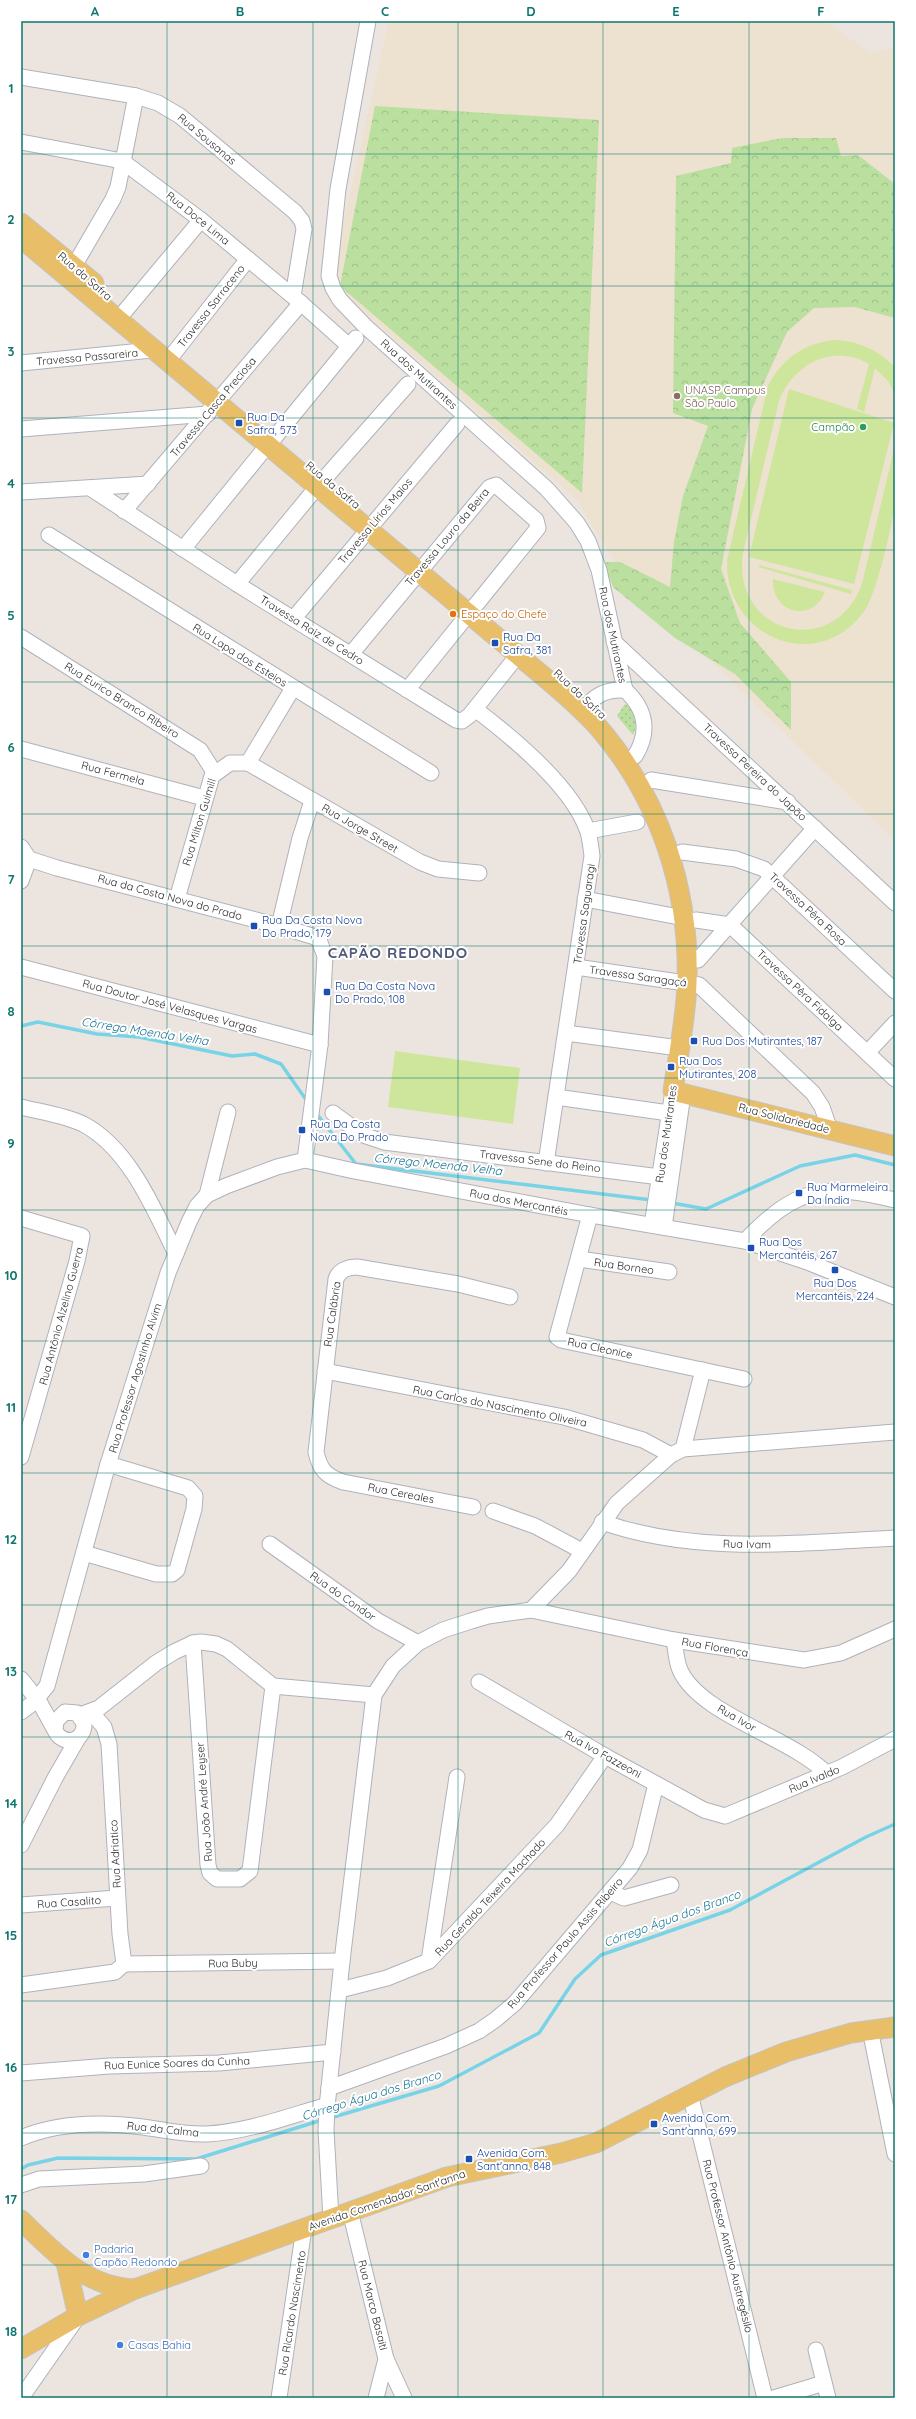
<svg xmlns="http://www.w3.org/2000/svg" width="916" height="2419" font-family="Quicksand,sans-serif">
	<style>
		.education { fill: #ede1d0 }
		.forest { fill: url(#forest-crowns) }
		.park { fill: url(#park-dots) }
		.pitch { fill: #cde69c }
		.lines { fill: none; stroke-linecap: round; stroke-linejoin: round }
		.stream { stroke: #79d3e7; stroke-width: 3.5 }
		.minor-casing { stroke: #afb2bb; stroke-width: 17 }
		.major-casing { stroke: #c4c4c4; stroke-width: 21 }
		.minor { stroke: #fff; stroke-width: 15 }
		.major { stroke: #e8bf68; stroke-width: 19 }
		.grid { fill: none; stroke: #0f766e; stroke-width: 1; stroke-opacity: 0.55 }
		.education-dot { fill: #8d6e63; stroke: #fff; stroke-width: 1.5 }
		.transit-dot { fill: #1a4fb4; stroke: #fff; stroke-width: 1.5 }
		.leisure-dot { fill: #2e9e5b; stroke: #fff; stroke-width: 1.5 }
		.food-dot { fill: #e8710a; stroke: #fff; stroke-width: 1.5 }
		.shop-dot { fill: #3f7fe0; stroke: #fff; stroke-width: 1.5 }
		.labels { text-anchor: middle; dominant-baseline: central; stroke-width: 4; stroke-linejoin: round; paint-order: stroke }
		.street-label { font-size: 11px; fill: #2c2c2c; stroke: #fff }
		.education-label { font-size: 11px; fill: #785e54; stroke: #fff; text-anchor: start }
		.transit-label { font-size: 11px; fill: #164399; stroke: #fff; text-anchor: start }
		.leisure-label { font-size: 11px; fill: #27864d; stroke: #fff; text-anchor: end }
		.food-label { font-size: 11px; fill: #c56008; stroke: #fff; text-anchor: start }
		.shop-label { font-size: 11px; fill: #366cbe; stroke: #fff; text-anchor: start }
		.water-label { font-size: 12px; font-style: italic; fill: #167495; stroke: #fff }
		.district-label { font-size: 15px; font-weight: bold; letter-spacing: 1px; fill: #4f5a7a; stroke: #fff }
		.neatline { fill: none; stroke: #0f766e; stroke-width: 1.5 }
		.grid-label { font-size: 13px; text-anchor: middle; font-weight: bold; fill: #0f766e }
	</style>
	<defs>
		<pattern id="forest-crowns" width="20" height="18" patternUnits="userSpaceOnUse"><rect width="20" height="18" fill="#badf9f"/><path d="M2 6a3 3 0 1 1 6 0M12 15a3 3 0 1 1 6 0" fill="none" stroke="#a0c089"/></pattern>
		<pattern id="park-dots" width="8" height="8" patternUnits="userSpaceOnUse"><rect width="8" height="8" fill="#badf9f"/><path d="M2 2h.1M6 6h.1" fill="none" stroke="#a0c089" stroke-width="1.8" stroke-linecap="round"/></pattern>
	</defs>
	<rect width="100%" height="100%" fill="#ece5df"/>
	<!-- education -->
	<polygon class="education" points="389,21 824,21 871,53 895,47 895,841 665,616 632,588 595,531 578,501 339,290 335,260"/>
	<!-- forest -->
	<g class="forest">
		<polygon points="375,106 599,120 582,493 340,286"/>
		<polygon points="782,138 836,138 841,156 858,155 895,184 895,318 855,307 814,308 787,332 752,409 721,569 740,623 791,682 791,730 735,674 675,638 613,587 603,562 620,562 670,587 674,542 683,496 708,426 673,413 676,176 731,163 732,148"/>
	</g>
	<!-- park -->
	<path class="park" d="M625 704C634 708 638 727 633 735L617 716Z"/>
	<!-- pitch -->
	<g class="pitch">
		<path d="M833 340C858 341 877 349 895 367V394L888 381 875 368 864 412 857 409 869 364C833 342 792 365 779 401L743 553C731 634 834 661 862 584L895 445C895 463 897 484 895 502 893 524 876 594 865 610 819 676 725 639 727 560L768 386C782 359 803 344 833 340Z"/>
		<polygon points="789,389 894,423 854,584 749,557"/>
		<polygon points="759,565 852,590 851,594 759,567"/>
		<path d="M773 579 825 592C812 624 771 613 773 579Z"/>
		<polygon points="395,1051 520,1068 513,1124 388,1107"/>
	</g>
	<g class="lines">
		<!-- stream -->
		<g class="stream">
			<polyline points="21,1026 38,1022 97,1034 139,1037 232,1056 255,1054 281,1064 307,1101"/>
			<polyline points="316,1113 356,1164 652,1200"/>
			<polyline points="672,1203 706,1209 800,1166 855,1155 895,1165"/>
			<polyline points="330,2118 439,2086 539,2033 575,1979 601,1955 730,1910 866,1837 895,1824"/>
			<polyline points="21,2169 28,2165 58,2158 196,2159 322,2120"/>
		</g>
		<!-- minor casing -->
		<g class="minor-casing">
			<g id="minor">
				<polyline points="368,21 338,189 329,276 333,288 340,300 365,326 547,489 577,523 588,541 599,570 625,690"/>
				<polyline points="21,77 136,96 158,103 180,116 295,212 302,221 304,229 293,296"/>
				<polyline points="21,142 122,161 201,220 301,303 349,346"/>
				<polyline points="74,266 113,199 118,187 136,96"/>
				<polyline points="125,311 201,220"/>
				<polyline points="174,353 248,259"/>
				<polyline points="21,363 152,350"/>
				<polyline points="21,429 208,414"/>
				<polyline points="275,437 356,338"/>
				<polyline points="90,488 237,584 456,720 462,721 470,715 518,655"/>
				<polyline points="21,492 148,484"/>
				<polyline points="124,511 301,303"/>
				<polyline points="49,535 431,773"/>
				<polyline points="183,549 267,446"/>
				<polyline points="237,584 317,487 408,384"/>
				<polyline points="294,618 457,424"/>
				<polyline points="21,637 200,750 214,772"/>
				<polyline points="614,642 895,903"/>
				<polyline points="351,654 484,494 490,487 496,485 536,520 538,528 407,690"/>
				<path d="M475 709C512 737 573 787 588 832 590 839 591 848 592 856L546 1163"/>
				<path d="M583 711C594 695 606 689 625 690 646 709 650 732 635 756"/>
				<polyline points="21,749 204,798"/>
				<polyline points="248,763 420,862 438,869 479,873"/>
				<polyline points="651,780 788,802"/>
				<polyline points="588,831 637,822"/>
				<polyline points="21,847 29,859 57,868 279,926 315,937 319,940 325,956 320,1045 305,1160"/>
				<polyline points="682,852 736,859 764,869 895,991"/>
				<polyline points="21,881 29,859"/>
				<polyline points="177,899 212,776 230,763 248,763 293,688"/>
				<polyline points="585,899 684,918"/>
				<polyline points="696,920 730,925 895,1079"/>
				<polyline points="279,926 300,838 312,801"/>
				<polyline points="698,960 815,828"/>
				<polyline points="21,967 320,1045"/>
				<polyline points="576,967 699,985 813,1093 822,1107 830,1130"/>
				<polyline points="566,1033 679,1048"/>
				<polyline points="867,1053 895,1023"/>
				<polyline points="556,1097 669,1113"/>
				<path d="M21 1107C41 1112 64 1115 83 1124 129 1148 154 1209 176 1254"/>
				<polyline points="333,1113 363,1135 384,1142 660,1177"/>
				<polyline points="207,1195 228,1112"/>
				<polyline points="590,1215 557,1337 561,1340 744,1379"/>
				<polyline points="21,1218 82,1236 77,1261 21,1457"/>
				<polyline points="652,1225 673,1091"/>
				<polyline points="664,1227 683,1094"/>
				<path d="M745 1241C797 1187 823 1183 895 1200"/>
				<polyline points="579,1259 669,1272"/>
				<polyline points="325,1371 564,1417 643,1440 671,1455"/>
				<polyline points="683,1449 703,1370"/>
				<path d="M473 1507 343 1482C326 1476 320 1470 316 1452L336 1279C339 1270 349 1267 357 1267L458 1284 510 1297"/>
				<polyline points="493,1511 535,1526 582,1551"/>
				<path d="M602 1522C696 1555 797 1543 895 1538"/>
				<polyline points="270,1544 378,1621 418,1643"/>
				<polyline points="84,1553 156,1574 172,1574 177,1570 194,1509 195,1496 188,1488 108,1464"/>
				<polyline points="531,1610 674,1640 804,1660 841,1653 895,1629"/>
				<path d="M674 1640C676 1650 676 1661 680 1670 700 1715 791 1737 827 1774"/>
				<polyline points="193,1643 208,1865 210,1873 217,1879 240,1879 250,1871 273,1686"/>
				<path d="M21 1679 40 1703 57 1734C68 1747 85 1739 84 1723L77 1713 65 1712 56 1721 55 1730"/>
				<polyline points="479,1682 605,1756 704,1810 725,1816 842,1767 895,1739"/>
				<polyline points="21,1712 33,1703 47,1686 108,1464 168,1273 189,1222 197,1206 207,1195 226,1186 277,1167 305,1160 354,1171 590,1215 745,1241 810,1263 895,1297"/>
				<polyline points="91,1712 104,1727 109,1744 120,1934 124,1964"/>
				<polyline points="80,1715 99,1708 156,1663 174,1652 193,1643 201,1642 216,1644 227,1649 273,1686 374,1695"/>
				<polyline points="21,1845 55,1778 78,1738"/>
				<polyline points="610,1892 624,1898 671,1885"/>
				<polyline points="21,1905 117,1898"/>
				<polyline points="429,1961 457,1777"/>
				<polyline points="124,1964 342,1961"/>
				<polyline points="21,1985 115,1972 124,1964"/>
				<polyline points="340,1990 387,1978 429,1961 557,1825 605,1756"/>
				<polyline points="870,2029 895,2154"/>
				<polyline points="21,2073 109,2066 219,2063 333,2052"/>
				<polyline points="329,2088 446,2046 479,2031 495,2020 515,2003 630,1868 640,1850 656,1784"/>
				<polyline points="690,2094 765,2398"/>
				<path d="M21 2138C58 2122 104 2122 143 2127 164 2130 185 2135 207 2134 247 2132 289 2116 328 2105"/>
				<polyline points="21,2185 39,2179 144,2174 201,2166"/>
				<polyline points="350,2211 386,2359 376,2398"/>
				<polyline points="331,2219 326,2130 327,2107 342,1961 374,1695 393,1666 418,1643 443,1630 471,1621 488,1616 531,1610 569,1571 617,1503 671,1455 683,1449 895,1432"/>
				<polyline points="816,2350 828,2398"/>
				<polyline points="386,2359 404,2398"/>
				<polyline points="21,2398 77,2318"/>
				<polyline points="279,2398 304,2228"/>
				<polyline points="774,2398 824,2383"/>
			</g>
		</g>
		<!-- major casing -->
		<g class="major-casing">
			<g id="major">
				<polyline points="21,223 94,283"/>
				<path d="M21 238 518 655C545 678 575 701 599 728 660 799 690 890 687 983 686 1018 678 1056 673 1091L895 1146"/>
				<path d="M21 2220C55 2253 85 2287 135 2289"/>
				<polyline points="66,2263 78,2316"/>
				<polyline points="21,2349 78,2316 135,2289 447,2177 561,2153 596,2143 725,2077 786,2052 851,2033 895,2027"/>
			</g>
		</g>
		<!-- minor -->
		<use href="#minor" class="minor"/>
		<!-- major -->
		<use href="#major" class="major"/>
	</g>
	<!-- grid -->
	<path class="grid" d="M167 21V2398M313 21V2398M458 21V2398M603 21V2398M749 21V2398M21 154H895M21 286H895M21 418H895M21 550H895M21 682H895M21 814H895M21 946H895M21 1078H895M21 1210H895M21 1341H895M21 1473H895M21 1605H895M21 1737H895M21 1869H895M21 2001H895M21 2133H895M21 2265H895"/>
	<!-- markers -->
	<circle class="education-dot" cx="677" cy="396" r="4"/>
	<g class="transit-dot">
		<rect x="235" y="419" width="8" height="8" rx="2"/>
		<rect x="491" y="639" width="8" height="8" rx="2"/>
		<rect x="250" y="922" width="8" height="8" rx="2"/>
		<rect x="323" y="988" width="8" height="8" rx="2"/>
		<rect x="690" y="1037" width="8" height="8" rx="2"/>
		<rect x="667" y="1063" width="8" height="8" rx="2"/>
		<rect x="298" y="1126" width="8" height="8" rx="2"/>
		<rect x="795" y="1189" width="8" height="8" rx="2"/>
		<rect x="747" y="1244" width="8" height="8" rx="2"/>
		<rect x="831" y="1266" width="8" height="8" rx="2"/>
		<rect x="650" y="2120" width="8" height="8" rx="2"/>
		<rect x="465" y="2155" width="8" height="8" rx="2"/>
	</g>
	<circle class="leisure-dot" cx="863" cy="427" r="4"/>
	<circle class="food-dot" cx="453" cy="614" r="4"/>
	<g class="shop-dot">
		<circle cx="86" cy="2255" r="4"/>
		<circle cx="120" cy="2345" r="4"/>
	</g>
	<g class="labels">
		<!-- street labels -->
		<g class="street-label">
			<text transform="translate(207 139) rotate(40)">Rua Sousanas</text>
			<text transform="translate(198 218) rotate(39)">Rua Doce Lima</text>
			<text transform="translate(85 276) rotate(41)">Rua da Safra</text>
			<text transform="translate(211 306) rotate(-52)">Travessa Sarraceno</text>
			<text transform="translate(87 357) rotate(-5)">Travessa Passareira</text>
			<text transform="translate(419 374) rotate(42)">Rua dos Mutirantes</text>
			<text transform="translate(213 407) rotate(-50)">Travessa Casca Preciosa</text>
			<text transform="translate(333 485) rotate(40)">Rua da Safra</text>
			<text transform="translate(375 521) rotate(-50)">Travessa Lírios Maios</text>
			<text transform="translate(447 537) rotate(-50)">Travessa Louro da Beira</text>
			<text transform="translate(312 630) rotate(32)">Travessa Raiz de Cedro</text>
			<text transform="translate(613 635) rotate(78)">Rua dos Mutirantes</text>
			<text transform="translate(240 655) rotate(32)">Rua Lapa dos Esteios</text>
			<text transform="translate(580 694) rotate(43)">Rua da Safra</text>
			<text transform="translate(122 700) rotate(32)">Rua Eurico Branco Ribeiro</text>
			<text transform="translate(755 772) rotate(43)">Travessa Pereira do Japão</text>
			<text transform="translate(113 773) rotate(15)">Rua Fermela</text>
			<text transform="translate(199 822) rotate(-73)">Rua Milton Guimill</text>
			<text transform="translate(360 828) rotate(30)">Rua Jorge Street</text>
			<text transform="translate(170 897) rotate(15)">Rua da Costa Nova do Prado</text>
			<text transform="translate(808 909) rotate(43)">Travessa Pêra Rosa</text>
			<text transform="translate(584 914) rotate(-82)">Travessa Saguaragi</text>
			<text transform="translate(638 976) rotate(8)">Travessa Saragaçá</text>
			<text transform="translate(800 990) rotate(43)">Travessa Pêra Fidalga</text>
			<text transform="translate(170 1006) rotate(15)">Rua Doutor José Velasques Vargas</text>
			<text transform="translate(784 1118) rotate(14)">Rua Solidariedade</text>
			<text transform="translate(666 1134) rotate(-82)">Rua dos Mutirantes</text>
			<text transform="translate(540 1161) rotate(7)">Travessa Sene do Reino</text>
			<text transform="translate(519 1202) rotate(11)">Rua dos Mercantéis</text>
			<text transform="translate(624 1266) rotate(8)">Rua Borneo</text>
			<text transform="translate(332 1314) rotate(-82)">Rua Calábria</text>
			<text transform="translate(61 1316) rotate(-75)">Rua Antônio Alzelino Guerra</text>
			<text transform="translate(600 1348) rotate(12)">Rua Cleonice</text>
			<text transform="translate(135 1378) rotate(-73)">Rua Professor Agostinho Alvim</text>
			<text transform="translate(500 1406) rotate(11)">Rua Carlos do Nascimento Oliveira</text>
			<text transform="translate(401 1493) rotate(11)">Rua Cereales</text>
			<text transform="translate(747 1544) rotate(1)">Rua Ivam</text>
			<text transform="translate(343 1596) rotate(35)">Rua do Condor</text>
			<text transform="translate(715 1647) rotate(10)">Rua Florença</text>
			<text transform="translate(737 1718) rotate(30)">Rua Ivor</text>
			<text transform="translate(603 1754) rotate(29)">Rua Ivo Fazzeoni</text>
			<text transform="translate(814 1779) rotate(-23)">Rua Ivaldo</text>
			<text transform="translate(204 1802) rotate(-94)">Rua João André Leyser</text>
			<text transform="translate(115 1854) rotate(-93)">Rua Adriatico</text>
			<text transform="translate(490 1897) rotate(-47)">Rua Geraldo Teixeira Machado</text>
			<text transform="translate(69 1902) rotate(-4)">Rua Casalito</text>
			<text transform="translate(565 1943) rotate(-49)">Rua Professor Paulo Assis Ribeiro</text>
			<text transform="translate(233 1963) rotate(-1)">Rua Buby</text>
			<text transform="translate(177 2063) rotate(-2)">Rua Eunice Soares da Cunha</text>
			<text transform="translate(163 2129) rotate(6)">Rua da Calma</text>
			<text transform="translate(387 2200) rotate(-19)">Avenida Comendador Sant'anna</text>
			<text transform="translate(728 2246) rotate(76)">Rua Professor Antônio Austregésilo</text>
			<text transform="translate(373 2305) rotate(76)">Rua Marco Basaiti</text>
			<text transform="translate(292 2313) rotate(-81)">Rua Ricardo Nascimento</text>
		</g>
		<!-- education labels -->
		<g class="education-label">
			<text x="685" y="390">UNASP Campus<tspan x="685" dy="13">São Paulo</tspan></text>
		</g>
		<!-- transit labels -->
		<g class="transit-label">
			<text x="247" y="417">Rua Da<tspan x="247" dy="13">Safra, 573</tspan></text>
			<text x="503" y="637">Rua Da<tspan x="503" dy="13">Safra, 381</tspan></text>
			<text x="262" y="920">Rua Da Costa Nova<tspan x="262" dy="13">Do Prado, 179</tspan></text>
			<text x="335" y="986">Rua Da Costa Nova<tspan x="335" dy="13">Do Prado, 108</tspan></text>
			<text x="702" y="1041">Rua Dos Mutirantes, 187</text>
			<text x="679" y="1061">Rua Dos<tspan x="679" dy="13">Mutirantes, 208</tspan></text>
			<text x="310" y="1124">Rua Da Costa<tspan x="310" dy="13">Nova Do Prado</tspan></text>
			<text x="807" y="1187">Rua Marmeleira<tspan x="807" dy="13">Da Índia</tspan></text>
			<text x="759" y="1242">Rua Dos<tspan x="759" dy="13">Mercantéis, 267</tspan></text>
			<text x="835" y="1283" text-anchor="middle">Rua Dos<tspan x="835" dy="13">Mercantéis, 224</tspan></text>
			<text x="662" y="2118">Avenida Com.<tspan x="662" dy="13">Sant'anna, 699</tspan></text>
			<text x="477" y="2153">Avenida Com.<tspan x="477" dy="13">Sant'anna, 848</tspan></text>
		</g>
		<!-- leisure labels -->
		<g class="leisure-label">
			<text x="855" y="427">Campão</text>
		</g>
		<!-- food labels -->
		<g class="food-label">
			<text x="461" y="614">Espaço do Chefe</text>
		</g>
		<!-- shop labels -->
		<g class="shop-label">
			<text x="94" y="2249">Padaria<tspan x="94" dy="13">Capão Redondo</tspan></text>
			<text x="128" y="2345">Casas Bahia</text>
		</g>
		<!-- water labels -->
		<g class="water-label">
			<text transform="translate(145 1031) rotate(9)">Córrego Moenda Velha</text>
			<text transform="translate(438 1164) rotate(6)">Córrego Moenda Velha</text>
			<text transform="translate(672 1918) rotate(-20)">Córrego Água dos Branco</text>
			<text transform="translate(371 2095) rotate(-17)">Córrego Água dos Branco</text>
		</g>
		<!-- district labels -->
		<g class="district-label">
			<text x="398" y="952">CAPÃO REDONDO</text>
		</g>
	</g>
	<!-- border -->
	<rect width="916" height="2419" fill="none" stroke="#ffffff" stroke-width="44"/>
	<rect x="22" y="22" width="872" height="2375" class="neatline"/>
	<g class="grid-label">
		<text x="95" y="16">A</text>
		<text x="240" y="16">B</text>
		<text x="385" y="16">C</text>
		<text x="531" y="16">D</text>
		<text x="676" y="16">E</text>
		<text x="821" y="16">F</text>
		<text x="11" y="93">1</text>
		<text x="11" y="224">2</text>
		<text x="11" y="356">3</text>
		<text x="11" y="488">4</text>
		<text x="11" y="620">5</text>
		<text x="11" y="752">6</text>
		<text x="11" y="884">7</text>
		<text x="11" y="1016">8</text>
		<text x="11" y="1148">9</text>
		<text x="11" y="1280">10</text>
		<text x="11" y="1412">11</text>
		<text x="11" y="1544">12</text>
		<text x="11" y="1676">13</text>
		<text x="11" y="1808">14</text>
		<text x="11" y="1940">15</text>
		<text x="11" y="2072">16</text>
		<text x="11" y="2204">17</text>
		<text x="11" y="2336">18</text>
	</g>
</svg>
